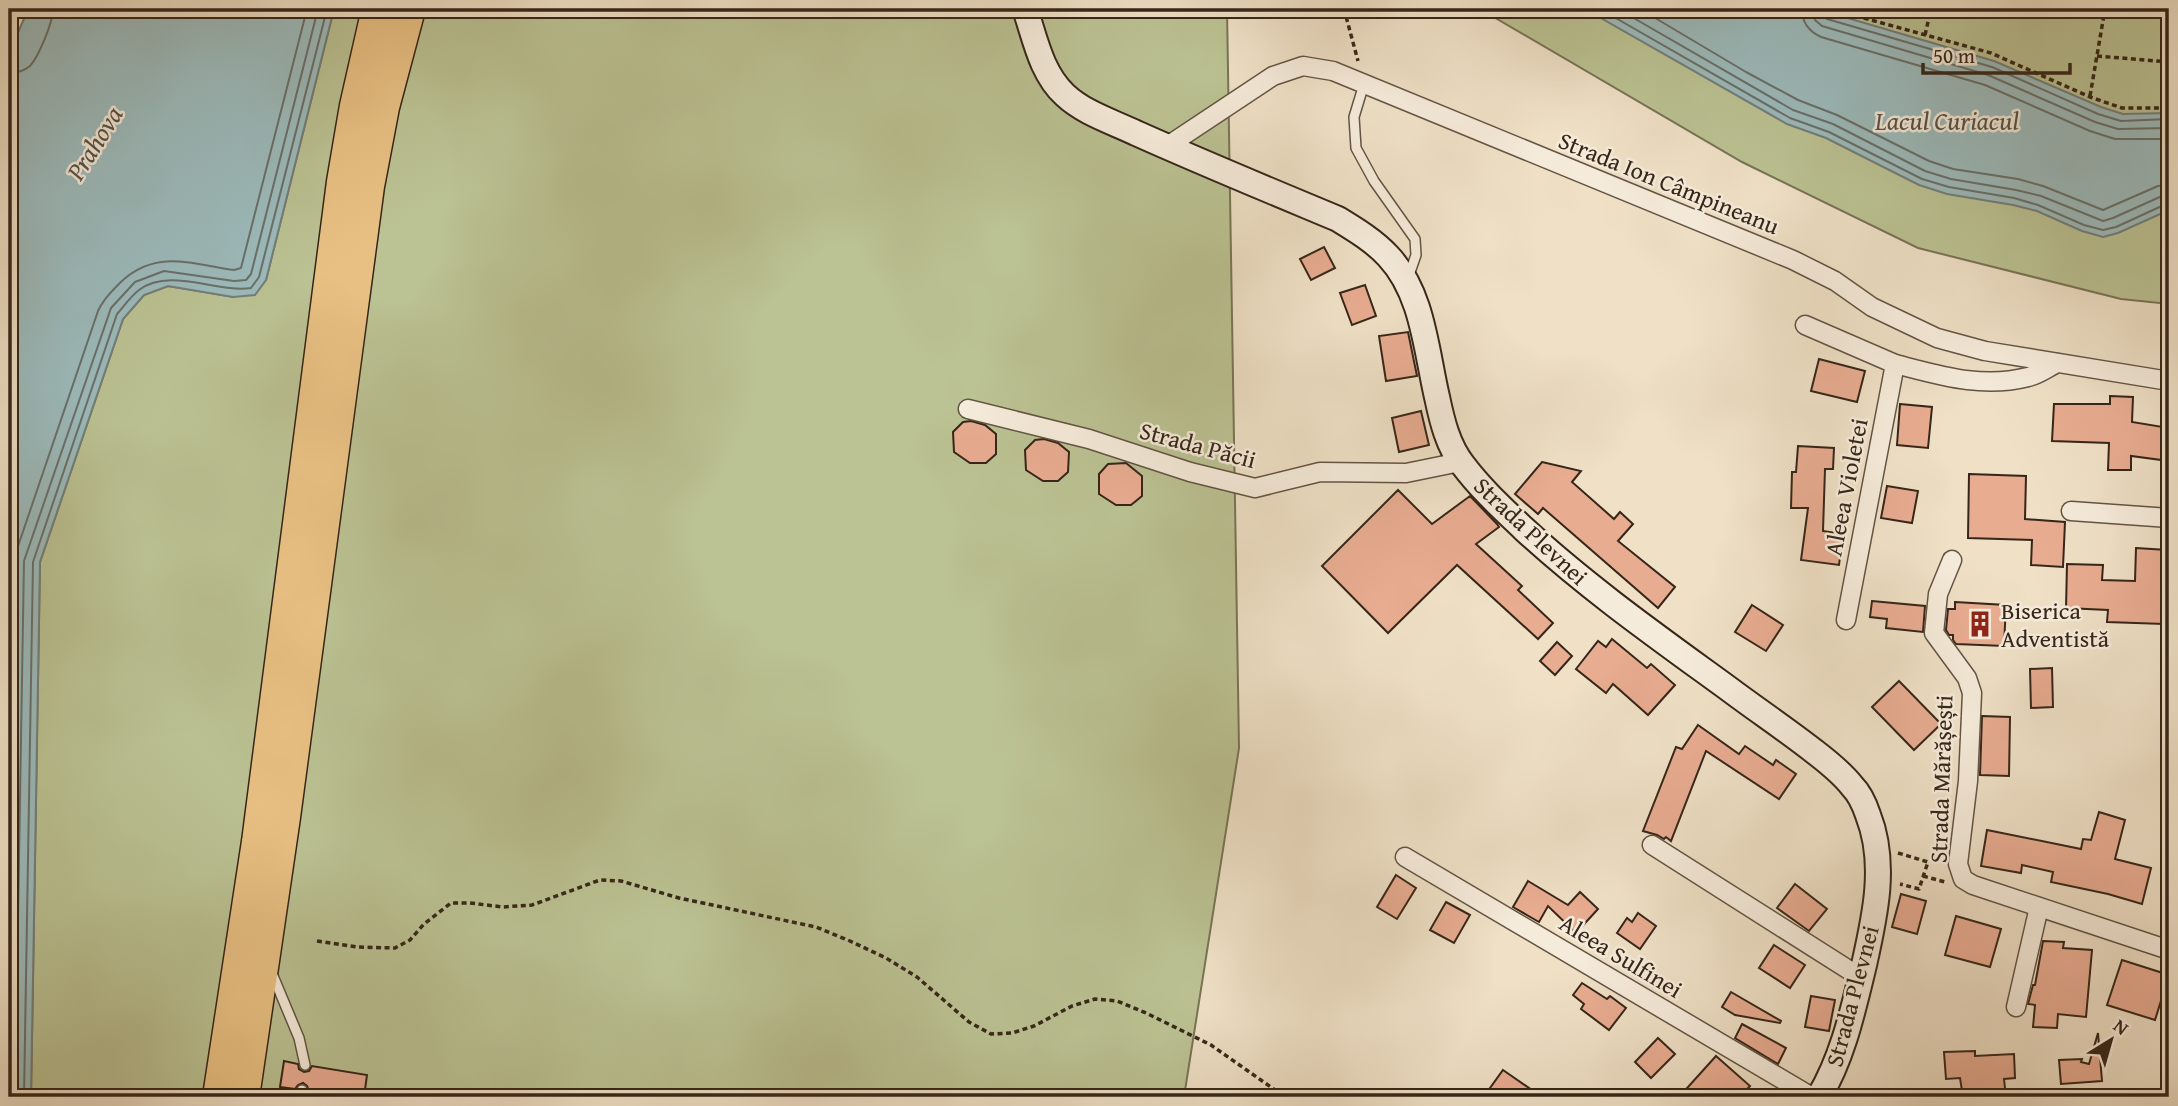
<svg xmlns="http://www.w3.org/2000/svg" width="2178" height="1106" font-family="'Gentium Book Plus',serif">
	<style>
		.green { fill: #bbc293; stroke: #787456; stroke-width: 2 }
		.water { fill: #9cbbbc; stroke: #737f7b; stroke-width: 2 }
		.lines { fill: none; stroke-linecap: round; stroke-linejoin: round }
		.shore { stroke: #69706a; stroke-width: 2 }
		.building { fill: #e8ac91; stroke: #362619; stroke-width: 2 }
		.lane-casing { stroke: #645444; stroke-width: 12 }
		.street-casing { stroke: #645444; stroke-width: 21 }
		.secondary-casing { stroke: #362619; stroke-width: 28 }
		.highway-casing { stroke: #362619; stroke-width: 35 }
		.path { stroke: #362619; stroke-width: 3.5; stroke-dasharray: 5 3.5; stroke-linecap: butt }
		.lane { stroke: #f5ebda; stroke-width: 9 }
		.street { stroke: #f5ebda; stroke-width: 18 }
		.secondary { stroke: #f5ebda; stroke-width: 24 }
		.highway { stroke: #e8c083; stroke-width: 32 }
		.labels { text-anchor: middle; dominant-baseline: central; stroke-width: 5; stroke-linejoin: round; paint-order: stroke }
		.street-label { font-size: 24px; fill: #362619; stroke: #f5ebda }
		.poi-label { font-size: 24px; fill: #362619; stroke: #f5ebda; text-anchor: start }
		.water-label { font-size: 26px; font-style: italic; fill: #55534a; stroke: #f5ebda }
	</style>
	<rect width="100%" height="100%" fill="#efe0c6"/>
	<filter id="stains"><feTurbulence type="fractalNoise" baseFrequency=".00286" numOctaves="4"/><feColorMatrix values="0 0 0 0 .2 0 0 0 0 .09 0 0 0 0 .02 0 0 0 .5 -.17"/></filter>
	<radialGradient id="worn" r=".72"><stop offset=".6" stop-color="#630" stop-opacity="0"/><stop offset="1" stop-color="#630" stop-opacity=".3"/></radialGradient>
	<!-- green -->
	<g class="green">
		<polygon points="334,9 1227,9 1239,748 1184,1097 31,1097 40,562 123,319 144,295 168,286 234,297 266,280"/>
		<polygon points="1480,9 2169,9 2169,304 2121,299 1918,248 1742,162"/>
	</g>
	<!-- water -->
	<g class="water">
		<polygon points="28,9 334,9 266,280 255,295 233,297 168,286 144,295 123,319 40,562 31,1097 9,1097 9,54"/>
		<polygon points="1585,9 1817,9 1994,61 2101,107 2123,114 2169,113 2169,210 2118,233 2103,237 2082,231 2037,211 2013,205 1947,194 1919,185 1826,138 1787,124"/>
	</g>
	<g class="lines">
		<!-- shore -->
		<g class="shore">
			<polyline points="1600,9 1790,118 1829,132 1922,179 1949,187 2014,198 2038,205 2084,225 2103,230 2116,227 2164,205 2169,204"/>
			<polyline points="1618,9 1793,110 1833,124 1925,171 1951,179 2016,190 2041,196 2103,221 2113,218 2162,196 2169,195"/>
			<polyline points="1640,9 1746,72 1798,100 1837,115 1929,161 1953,169 2018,179 2043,186 2103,210 2158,186 2169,185"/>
			<path d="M1802 9C1802 22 1808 31 1821 37L1985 85 2090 131 2115 139H2169"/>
			<polyline points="1812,9 1815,20 1822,26 1988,75 2095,122 2118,129 2169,128"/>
			<polyline points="1821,9 1822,15 1827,19 1992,67 2098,114 2121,121 2169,119"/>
			<path d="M9 73C17 73 24 71 30 66 39 56 53 22 53 9"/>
			<path d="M9 854 14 558 98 311C102 302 108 295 115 288 151 248 187 263 234 270L241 268 307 9"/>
			<polyline points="15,1097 24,561 111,308 135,282 164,271 234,281 246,280 251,274 318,9"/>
			<path d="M24 1097 33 562 117 314C124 306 131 296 139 290 170 267 216 293 251 288L259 277 327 9"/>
		</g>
	</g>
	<!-- building -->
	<g class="building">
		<polygon points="1324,247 1335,268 1311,280 1300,259"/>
		<polygon points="1365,285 1376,316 1352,325 1340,293"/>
		<polygon points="1408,332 1417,376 1386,381 1379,336"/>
		<polygon points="1819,359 1865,371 1857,402 1811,391"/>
		<polygon points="2110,396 2133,397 2132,422 2169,428 2169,461 2131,456 2131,470 2108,470 2109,443 2052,441 2054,404 2110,404"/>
		<polygon points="1900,404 1932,407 1928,448 1897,445"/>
		<polygon points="1421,411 1429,445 1399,452 1392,418"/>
		<polygon points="971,421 985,425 996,434 996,454 986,463 970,463 954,452 953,432 963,422"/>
		<polygon points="1044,439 1058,443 1069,452 1068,472 1058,481 1043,481 1026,470 1025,450 1035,440"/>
		<polygon points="1798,446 1834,448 1833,469 1825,469 1823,531 1843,534 1839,565 1801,560 1808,508 1791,508 1792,472 1796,472"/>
		<polygon points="1542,462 1581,471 1572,482 1614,519 1620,512 1633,524 1618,541 1675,587 1658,608 1543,508 1538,514 1515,494"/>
		<polygon points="1126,463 1142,476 1142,496 1131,505 1116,505 1099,494 1099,474 1108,464"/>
		<polygon points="1969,474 2026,476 2025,519 2065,522 2063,567 2031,565 2032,540 1968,538"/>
		<polygon points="1887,486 1918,491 1912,523 1881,518"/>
		<polygon points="1398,490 1432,524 1470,496 1497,524 1499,527 1476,544 1522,586 1518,590 1553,623 1538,639 1457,565 1388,633 1322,566"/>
		<polygon points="2136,548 2167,550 2164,624 2107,622 2108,610 2066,608 2067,564 2103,565 2102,580 2135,581"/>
		<polygon points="1872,601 1925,606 1923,632 1886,628 1887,619 1870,617"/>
		<polygon points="1955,602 2006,605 2004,646 1956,644 1953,640 1953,635 1949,635 1946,630 1948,609 1955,609"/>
		<polygon points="1752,605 1783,625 1766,651 1735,632"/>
		<polygon points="1612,639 1647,668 1651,664 1675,685 1648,715 1613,684 1606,693 1576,669 1598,641 1606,647"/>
		<polygon points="1557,642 1572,656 1555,675 1540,661"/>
		<polygon points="2052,668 2053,707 2031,708 2030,669"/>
		<polygon points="1899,681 1941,724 1914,750 1872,707"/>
		<polygon points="1982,716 2010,717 2009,776 1980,775"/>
		<polygon points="1698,725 1739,754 1745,746 1773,765 1776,760 1796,774 1779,799 1706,751 1671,841 1666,837 1664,839 1657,835 1643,831 1676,747 1682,749"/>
		<polygon points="2099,812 2125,820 2115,859 2151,868 2142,904 2108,894 2051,882 2053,872 2022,865 2021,873 1981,866 1987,830 2081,849 2083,839 2091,840"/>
		<polygon points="1396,875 1416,888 1397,919 1377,907"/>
		<polygon points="1528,881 1568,905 1580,892 1598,909 1576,933 1548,906 1539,922 1513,907"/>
		<polygon points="1795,884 1827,909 1809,931 1777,908"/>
		<polygon points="1901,894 1926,901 1917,934 1892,927"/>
		<polygon points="1446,902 1470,915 1454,943 1430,930"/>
		<polygon points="1638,913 1656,926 1640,949 1617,933 1627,918 1632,922"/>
		<polygon points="1956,916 2001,929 1990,967 1945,955"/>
		<polygon points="2043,941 2064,942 2063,948 2092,950 2086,1017 2058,1014 2057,1028 2033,1027 2035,1005 2028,1004 2033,985 2035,985"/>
		<polygon points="1774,945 1805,965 1790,988 1759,968"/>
		<polygon points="2122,960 2169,975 2155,1020 2107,1005"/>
		<polygon points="1582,983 1607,999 1610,996 1626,1008 1609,1030 1581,1009 1584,1004 1573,995"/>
		<polygon points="1731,992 1781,1021 1780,1023 1735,1015 1722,1007"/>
		<polygon points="1811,996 1835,1000 1829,1031 1805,1027"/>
		<polygon points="1742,1024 1786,1048 1778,1064 1735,1038"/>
		<polygon points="2098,1033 2102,1081 2061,1084 2059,1060 2082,1059 2081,1062 2089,1064"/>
		<polygon points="1658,1038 1675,1054 1651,1078 1635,1062"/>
		<polygon points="1975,1051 1975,1056 2014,1054 2015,1078 2004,1079 2006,1097 1963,1097 1960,1078 1946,1079 1944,1052"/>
		<polygon points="1716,1056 1750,1086 1740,1097 1679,1097"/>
		<polygon points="284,1061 298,1064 299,1069 304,1072 309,1071 312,1066 367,1075 364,1097 329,1097 330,1094 309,1091 307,1086 303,1083 298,1085 295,1089 280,1087"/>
		<polygon points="1503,1070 1542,1097 1503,1097 1490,1088"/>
	</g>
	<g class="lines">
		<!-- lane casing -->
		<g class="lane-casing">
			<g id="lane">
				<polyline points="1364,84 1354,117 1356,148 1374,181 1415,239 1416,255 1408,278"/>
				<polyline points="271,971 299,1038 305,1065"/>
				<polyline points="300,1097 302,1090"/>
			</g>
		</g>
		<!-- street casing -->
		<g class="street-casing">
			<g id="street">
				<polyline points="1166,147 1273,76 1303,66 1333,71 1793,260 1835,281 1872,307 1937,338 1985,351 2169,381"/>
				<polyline points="1805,325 1895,364"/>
				<polyline points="968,409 1089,439 1190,472 1255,488 1320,472 1406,473 1460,462"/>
				<polyline points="2071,511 2169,518"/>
				<polyline points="1952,560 1938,594 1934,633 1967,678 1972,693 1968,781 1958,864 1963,879 1973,885 2169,950"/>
				<path d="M1846 620 1895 364C1939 375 1981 389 2028 377 2038 375 2047 368 2057 363"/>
				<polyline points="1652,845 1860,977"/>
				<polyline points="1405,857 1812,1097"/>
				<polyline points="2016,1007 2039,907"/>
			</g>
		</g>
		<!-- secondary casing -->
		<g class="secondary-casing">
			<path id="secondary" d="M1025 9C1035 38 1041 73 1065 95 1084 113 1113 122 1136 133 1203 163 1271 191 1338 219 1356 230 1374 241 1388 256 1423 293 1426 350 1437 397 1442 421 1448 446 1463 465 1481 489 1503 509 1525 530 1588 588 1659 638 1729 689 1757 710 1787 730 1815 752 1828 762 1842 773 1852 786 1859 793 1865 806 1868 815 1887 863 1875 916 1864 965 1853 1010 1843 1057 1819 1097"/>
		</g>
		<!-- highway casing -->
		<g class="highway-casing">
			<g id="highway">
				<polyline points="219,1097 258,842 343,182 356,106 378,9"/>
				<polyline points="243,1097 284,817 368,186 383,107 409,9"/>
			</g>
		</g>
		<!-- path -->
		<g class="path">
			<polyline points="1344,9 1358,61"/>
			<polyline points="1831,9 1991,53 2090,97 2122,108 2169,108"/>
			<polyline points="1925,35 1931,9"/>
			<polyline points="2097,56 2169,62"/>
			<polyline points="2090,96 2105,9"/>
			<polyline points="1898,853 1928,862 1919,889 1900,884"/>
			<polyline points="1923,876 1945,882"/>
			<polyline points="317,941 357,947 395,948 410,940 424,924 451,903 470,903 503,907 532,905 600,880 621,881 679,898 816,927 850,941 886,958 917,977 969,1022 991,1034 1012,1033 1034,1026 1072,1006 1095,999 1117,1001 1146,1013 1211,1045 1285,1097"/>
		</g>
		<!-- lane -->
		<use href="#lane" class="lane"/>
		<!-- street -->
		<use href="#street" class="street"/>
		<!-- secondary -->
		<use href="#secondary" class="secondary"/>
		<!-- highway -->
		<use href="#highway" class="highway"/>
	</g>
	<!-- icons -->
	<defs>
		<g id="building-bare" transform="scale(2.1)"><path d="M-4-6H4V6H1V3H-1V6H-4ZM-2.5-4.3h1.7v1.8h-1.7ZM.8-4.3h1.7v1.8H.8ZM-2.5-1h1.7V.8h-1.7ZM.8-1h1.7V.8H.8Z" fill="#8f2418" stroke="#f5ebda" stroke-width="2.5" paint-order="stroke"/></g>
	</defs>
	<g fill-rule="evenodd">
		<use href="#building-bare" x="1980" y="624"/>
	</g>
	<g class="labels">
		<!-- street labels -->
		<g class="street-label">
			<text transform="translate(1669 183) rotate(22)">Strada Ion Câmpineanu</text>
			<text transform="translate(1198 445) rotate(15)">Strada Păcii</text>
			<text transform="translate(1846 487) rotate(-79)">Aleea Violetei</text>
			<text transform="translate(1531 531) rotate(43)">Strada Plevnei</text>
			<text transform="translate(1941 779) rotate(-88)">Strada Mărășești</text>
			<text transform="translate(1621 956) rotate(31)">Aleea Sulfinei</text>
			<text transform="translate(1852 996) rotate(-75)">Strada Plevnei</text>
		</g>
		<!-- poi labels -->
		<g class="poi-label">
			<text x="2001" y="610">Biserica<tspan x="2001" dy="28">Adventistă</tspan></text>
		</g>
		<!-- water labels -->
		<g class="water-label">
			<text x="1947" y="120">Lacul Curiacul</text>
			<text transform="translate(94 143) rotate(-58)">Prahova</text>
		</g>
	</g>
	<!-- margin -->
	<rect width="2178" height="1106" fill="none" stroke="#efe0c6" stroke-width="35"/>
	<rect x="10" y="10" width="2157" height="1085" fill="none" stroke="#362619" stroke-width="3.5"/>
	<rect x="18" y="18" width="2143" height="1071" fill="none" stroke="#362619" stroke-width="2"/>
	<!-- north arrow -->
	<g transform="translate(2111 1040) rotate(37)" stroke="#f5ebda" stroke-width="5" paint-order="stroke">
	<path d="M0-5L12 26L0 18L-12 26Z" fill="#362619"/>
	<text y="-10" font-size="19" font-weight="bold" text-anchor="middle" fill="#362619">N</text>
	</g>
	<!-- scale -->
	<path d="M1923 63v10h147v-10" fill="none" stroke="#362619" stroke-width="3.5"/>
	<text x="1933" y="63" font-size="21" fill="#362619" stroke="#f5ebda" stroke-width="5" paint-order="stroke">50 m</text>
	<rect width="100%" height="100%" filter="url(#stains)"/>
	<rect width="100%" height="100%" fill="url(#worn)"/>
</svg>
